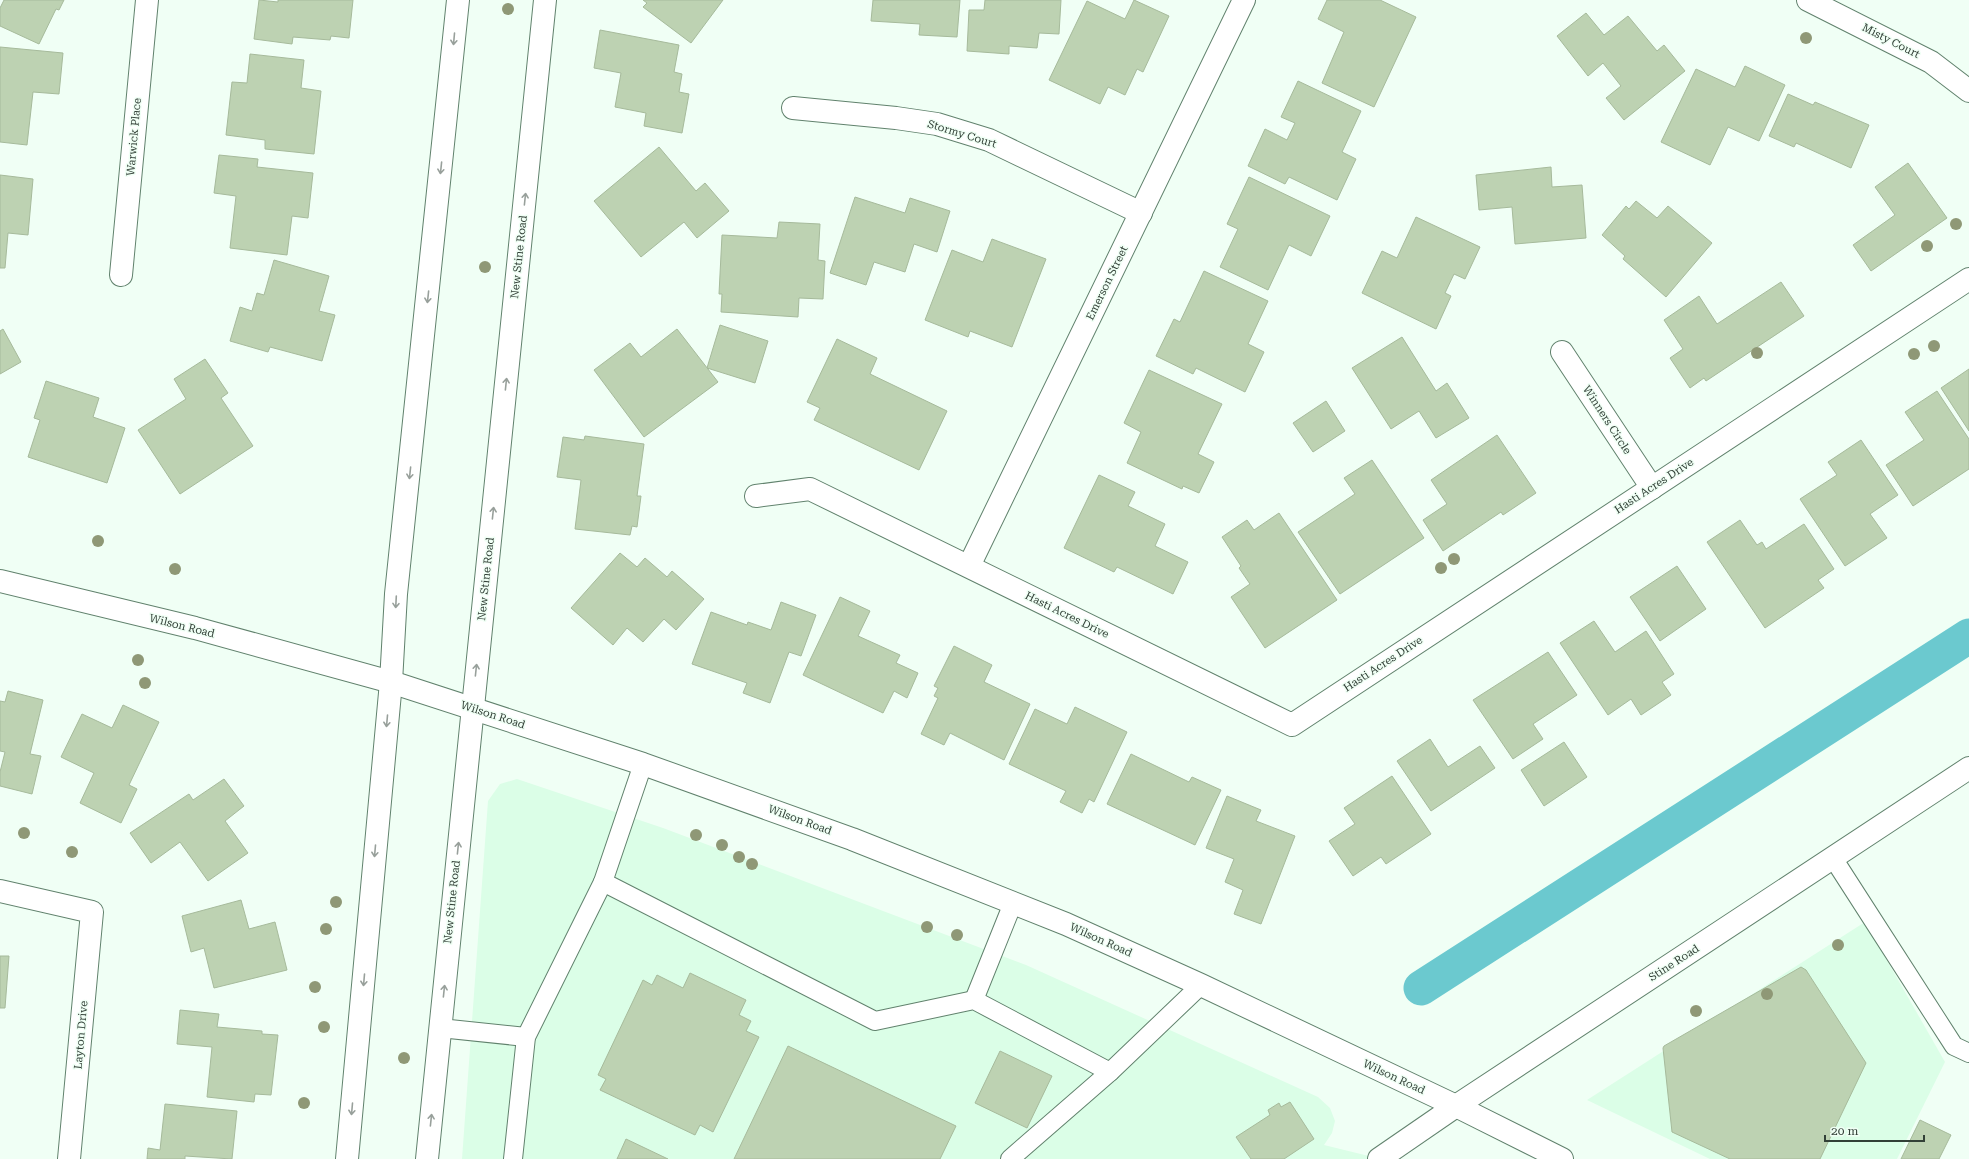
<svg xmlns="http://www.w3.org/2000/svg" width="1969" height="1159" font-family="'Roboto Serif',serif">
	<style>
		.built { fill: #dbfee7 }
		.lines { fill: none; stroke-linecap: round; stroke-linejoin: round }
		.canal { stroke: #6bc9cf; stroke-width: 35 }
		.building { fill: #bdd2b2; stroke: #a6ba9b }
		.lane-casing { stroke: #61826d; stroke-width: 20 }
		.street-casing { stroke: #61826d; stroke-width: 24 }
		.secondary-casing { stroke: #61826d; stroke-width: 24 }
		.lane { stroke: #fff; stroke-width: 18 }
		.street { stroke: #fff; stroke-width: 22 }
		.secondary { stroke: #fff; stroke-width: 22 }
		.tree { fill: #8f9876 }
		.oneway { stroke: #98a09b }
		.labels { text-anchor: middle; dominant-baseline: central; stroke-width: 3; stroke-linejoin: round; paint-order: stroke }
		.street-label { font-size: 11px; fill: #324037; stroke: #f0fff5 }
	</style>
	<rect width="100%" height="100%" fill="#f0fff5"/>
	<!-- built -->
	<g class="built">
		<polygon points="517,779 663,828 1026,965 1318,1097 1330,1108 1335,1121 1332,1133 1324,1145 1381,1159 462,1159 488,801 500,784"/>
		<polygon points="1865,922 1945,1062 1897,1159 1710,1159 1587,1100"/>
	</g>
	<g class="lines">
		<!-- canal -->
		<polyline class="canal" points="1421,988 1969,636"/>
	</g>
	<!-- building -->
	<g class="building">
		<polygon points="4,0 64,0 59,10 56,9 39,44 0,26 0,8"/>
		<polygon points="259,0 278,2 278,0 353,0 349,38 331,36 330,40 293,37 292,44 254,39"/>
		<polygon points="643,0 723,0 691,43 643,7 647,3"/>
		<polygon points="873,0 960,0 957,37 919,35 920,24 871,21"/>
		<polygon points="985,0 1061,0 1059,34 1039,33 1037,48 1009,46 1009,54 967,51 969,10 984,10"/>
		<polygon points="1134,0 1169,16 1143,72 1137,69 1125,95 1108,87 1100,104 1049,80 1087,1 1125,19"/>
		<polygon points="1327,0 1380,0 1416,17 1374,107 1322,83 1344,32 1318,19"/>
		<polygon points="1586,13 1604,35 1628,16 1657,51 1664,45 1685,71 1624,120 1606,98 1621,86 1603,63 1588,76 1557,36"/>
		<polygon points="600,30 679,45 674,72 682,74 679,92 689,94 682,133 644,126 646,113 615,107 621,73 594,68"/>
		<polygon points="0,47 63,53 59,94 33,92 27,145 0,142"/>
		<polygon points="250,54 304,60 301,88 321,91 314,154 265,149 265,140 226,135 232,82 247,83"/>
		<polygon points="1745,66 1785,85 1759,141 1728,127 1710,165 1661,142 1696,69 1735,87"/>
		<polygon points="1298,81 1361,111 1342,152 1356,159 1337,200 1289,177 1285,184 1248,166 1265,129 1287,140 1295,123 1281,117"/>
		<polygon points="1788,94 1813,105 1815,102 1869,125 1851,168 1796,143 1794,147 1769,136"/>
		<polygon points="659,147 696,191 705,183 729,211 697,238 684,222 641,257 594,201"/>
		<polygon points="219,155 258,159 257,167 313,173 308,218 292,216 287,255 230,248 236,196 214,193"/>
		<polygon points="1908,163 1947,218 1871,271 1853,245 1895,215 1875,187"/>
		<polygon points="1551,167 1552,187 1582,185 1586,238 1515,244 1512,207 1479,210 1476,175"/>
		<polygon points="0,175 33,179 28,235 8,233 5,268 0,268"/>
		<polygon points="1249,177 1330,216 1311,256 1289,245 1268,290 1220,267 1238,229 1227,224"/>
		<polygon points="855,197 905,213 910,198 950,211 937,252 914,244 905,272 874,262 866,285 830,273"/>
		<polygon points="1636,201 1657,218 1668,206 1712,243 1666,297 1623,259 1625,256 1602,235 1626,206 1629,209"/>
		<polygon points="1416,217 1480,247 1465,279 1454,274 1445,293 1451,296 1436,329 1362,293 1382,251 1397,258"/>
		<polygon points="779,222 820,224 818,260 825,261 823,299 799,298 798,317 721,312 722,294 719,294 722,235 777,238"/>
		<polygon points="992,239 1046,259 1012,347 970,331 968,337 925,320 952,250 983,262"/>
		<polygon points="274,260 329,276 319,311 335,315 322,361 270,347 268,352 230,341 240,307 252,311 257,293 264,295"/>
		<polygon points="1204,271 1268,301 1248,344 1264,352 1245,392 1196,368 1193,374 1156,356 1174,319 1180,322"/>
		<polygon points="1781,282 1804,316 1706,381 1704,378 1690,388 1670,358 1683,349 1664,320 1699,296 1717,324"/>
		<polygon points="720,325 768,341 755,383 707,368"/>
		<polygon points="3,329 21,362 0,374 0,331"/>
		<polygon points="677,329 718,382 644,437 594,370 630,343 641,357"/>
		<polygon points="1402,337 1436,391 1447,383 1469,418 1436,438 1419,411 1391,429 1352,368"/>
		<polygon points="837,339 877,358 870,374 947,411 919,470 814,420 820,408 807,402"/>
		<polygon points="205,359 228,393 221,398 253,446 180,494 138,430 186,399 174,379"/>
		<polygon points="1969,369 1969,431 1941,388"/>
		<polygon points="1149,370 1222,404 1198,454 1214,462 1199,493 1183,486 1182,489 1127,463 1141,432 1124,423"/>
		<polygon points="46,381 99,398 93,417 125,428 107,483 28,457 40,420 34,418"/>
		<polygon points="1937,391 1969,439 1969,469 1913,506 1886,465 1924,440 1905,412"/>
		<polygon points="1326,401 1345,431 1313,452 1293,423"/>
		<polygon points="1497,435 1536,493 1503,515 1501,512 1443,551 1423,520 1447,504 1431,480"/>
		<polygon points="585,436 644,444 637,496 641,496 637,527 632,526 630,535 575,529 581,480 557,477 563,437 584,440"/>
		<polygon points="1861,440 1898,495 1870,514 1887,538 1845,566 1800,499 1837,475 1828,462"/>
		<polygon points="1372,460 1424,538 1340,594 1298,532 1355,494 1344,478"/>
		<polygon points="1099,475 1135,492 1128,506 1165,524 1155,546 1188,562 1173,594 1117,567 1114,572 1064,548"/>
		<polygon points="1279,513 1337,600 1265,648 1231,597 1250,584 1239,568 1241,566 1222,537 1247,520 1254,530"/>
		<polygon points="1740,520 1757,545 1762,542 1766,549 1804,524 1834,569 1818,580 1824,588 1765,628 1707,542"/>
		<polygon points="620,553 637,567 645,558 667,577 672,571 704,599 676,630 664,619 643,642 627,628 613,645 571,608"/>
		<polygon points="1677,566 1706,609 1660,641 1630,597"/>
		<polygon points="840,597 870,611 858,636 900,655 896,663 918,673 907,698 894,691 883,713 803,675"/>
		<polygon points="781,602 816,615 801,656 789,652 770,703 743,693 747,683 692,664 711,612 747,625 748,622 771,630"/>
		<polygon points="1594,621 1615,652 1646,631 1674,674 1662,682 1671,695 1641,715 1631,699 1608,715 1560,643"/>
		<polygon points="954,646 992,665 984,682 1030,704 1004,760 950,733 944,745 921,734 938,698 934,696 938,688 934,686"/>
		<polygon points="1548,652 1577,695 1533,724 1543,739 1513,759 1473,700"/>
		<polygon points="8,691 43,700 30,754 41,756 32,794 0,786 0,772 5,752 0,751 0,701 5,702"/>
		<polygon points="123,705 159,722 129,785 137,789 121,823 80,803 94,773 61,757 82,714 112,728"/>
		<polygon points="1075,707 1127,732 1094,802 1089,799 1082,813 1060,802 1066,791 1009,764 1035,709 1067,724"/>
		<polygon points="1430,739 1448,767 1480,746 1495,768 1431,811 1397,761"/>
		<polygon points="1564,742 1587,777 1544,806 1521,770"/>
		<polygon points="1131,754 1189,782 1192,777 1221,790 1195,845 1107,804"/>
		<polygon points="1392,776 1431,834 1386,864 1381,857 1353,876 1329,841 1355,824 1344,808"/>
		<polygon points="224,779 244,806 225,821 248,853 208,881 180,842 151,863 130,833 189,794 193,800"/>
		<polygon points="1227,796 1261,810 1256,821 1295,836 1261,924 1234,914 1243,890 1225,882 1234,859 1206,848"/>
		<polygon points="241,900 249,929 275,922 287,970 214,988 204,948 191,952 182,916"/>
		<polygon points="0,956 9,956 5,1008 0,1008"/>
		<polygon points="1801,967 1806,970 1866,1063 1820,1159 1730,1159 1672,1132 1663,1048 1664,1046"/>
		<polygon points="690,973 746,1000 739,1015 751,1021 746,1031 759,1037 713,1132 700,1125 695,1135 600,1090 606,1079 598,1075 643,980 652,985 657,975 683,988"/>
		<polygon points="180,1010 219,1014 217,1027 262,1031 262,1034 278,1035 271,1095 255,1094 254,1102 207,1097 212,1047 177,1044"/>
		<polygon points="788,1046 956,1126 940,1159 734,1159"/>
		<polygon points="1000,1051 1052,1076 1027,1128 975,1103"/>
		<polygon points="1290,1102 1314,1139 1284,1159 1251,1159 1236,1137 1270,1115 1268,1110 1279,1103 1281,1107"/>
		<polygon points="165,1104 237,1111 232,1159 185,1156 185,1159 147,1159 148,1148 160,1150"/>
		<polygon points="1920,1120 1951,1135 1939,1159 1901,1159"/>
		<polygon points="626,1139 668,1159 617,1159"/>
	</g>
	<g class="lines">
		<!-- lane casing -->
		<g class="lane-casing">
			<g id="lane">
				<polyline points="643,764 603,882 875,1021 974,1000 1110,1072 1201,985"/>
				<polyline points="1833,858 1954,1046 1969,1053"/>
				<polyline points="974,1000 1013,903"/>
				<polyline points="440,1028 526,1037"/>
				<polyline points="513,1159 526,1037 603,882"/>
				<polyline points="1010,1159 1110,1072"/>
			</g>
		</g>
		<!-- street casing -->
		<g class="street-casing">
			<g id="street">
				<polyline points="1808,0 1931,62 1969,91"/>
				<polyline points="793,108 896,118 937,124 989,140 1141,213"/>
				<polyline points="121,275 147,0"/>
				<polyline points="1562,352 1652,488"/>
				<polyline points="756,496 810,489 1292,725 1969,279"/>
				<polyline points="969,566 1244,0"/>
				<polyline points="0,891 92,912 69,1159"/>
				<polyline points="1379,1159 1456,1106"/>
			</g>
		</g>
		<!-- secondary casing -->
		<g class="secondary-casing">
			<g id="secondary">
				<polyline points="0,581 195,628 391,682 643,764 852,839 1066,924 1201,985 1456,1106 1562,1159"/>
				<polyline points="1456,1106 1969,768"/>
				<polyline points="347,1159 391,682 396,594 458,0"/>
				<polyline points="427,1159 545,0"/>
			</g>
		</g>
		<!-- lane -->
		<use href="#lane" class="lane"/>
		<!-- street -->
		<use href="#street" class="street"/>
		<!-- secondary -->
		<use href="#secondary" class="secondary"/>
	</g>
	<!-- trees -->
	<g class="tree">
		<circle cx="508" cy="9" r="6"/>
		<circle cx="1806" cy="38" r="6"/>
		<circle cx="1956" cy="224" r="6"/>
		<circle cx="1927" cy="246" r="6"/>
		<circle cx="485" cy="267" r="6"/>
		<circle cx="1934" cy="346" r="6"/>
		<circle cx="1757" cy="353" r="6"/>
		<circle cx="1914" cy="354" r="6"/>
		<circle cx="98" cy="541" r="6"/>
		<circle cx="1454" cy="559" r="6"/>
		<circle cx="1441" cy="568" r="6"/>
		<circle cx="175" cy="569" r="6"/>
		<circle cx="138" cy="660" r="6"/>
		<circle cx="145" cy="683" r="6"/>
		<circle cx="24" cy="833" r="6"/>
		<circle cx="696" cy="835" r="6"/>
		<circle cx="722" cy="845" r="6"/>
		<circle cx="72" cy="852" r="6"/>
		<circle cx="739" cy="857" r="6"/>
		<circle cx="752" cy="864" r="6"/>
		<circle cx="336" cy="902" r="6"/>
		<circle cx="927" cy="927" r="6"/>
		<circle cx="326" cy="929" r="6"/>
		<circle cx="957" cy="935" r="6"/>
		<circle cx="1838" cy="945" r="6"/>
		<circle cx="315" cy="987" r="6"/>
		<circle cx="1767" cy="994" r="6"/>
		<circle cx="1696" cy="1011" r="6"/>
		<circle cx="324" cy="1027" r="6"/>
		<circle cx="404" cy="1058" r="6"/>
		<circle cx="304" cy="1103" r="6"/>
	</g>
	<!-- one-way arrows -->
	<defs><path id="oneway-shaft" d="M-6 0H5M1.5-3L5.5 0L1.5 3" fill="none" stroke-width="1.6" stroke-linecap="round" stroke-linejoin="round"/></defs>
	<g class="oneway">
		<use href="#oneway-shaft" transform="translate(454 39) rotate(95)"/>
		<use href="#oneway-shaft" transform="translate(441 168) rotate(96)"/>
		<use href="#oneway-shaft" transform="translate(525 199) rotate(-84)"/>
		<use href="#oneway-shaft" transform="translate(428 297) rotate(96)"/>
		<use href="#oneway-shaft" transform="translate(506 384) rotate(-84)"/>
		<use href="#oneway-shaft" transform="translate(410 473) rotate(96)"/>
		<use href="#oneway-shaft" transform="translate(493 513) rotate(-84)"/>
		<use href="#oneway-shaft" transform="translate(396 602) rotate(93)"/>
		<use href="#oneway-shaft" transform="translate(476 670) rotate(-84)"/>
		<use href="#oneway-shaft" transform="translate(387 721) rotate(95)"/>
		<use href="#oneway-shaft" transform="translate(458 848) rotate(-84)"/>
		<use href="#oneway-shaft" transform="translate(375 851) rotate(95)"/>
		<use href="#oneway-shaft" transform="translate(364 980) rotate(95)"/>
		<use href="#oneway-shaft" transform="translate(444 991) rotate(-84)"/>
		<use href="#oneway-shaft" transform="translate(352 1109) rotate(95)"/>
		<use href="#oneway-shaft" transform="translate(431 1120) rotate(-84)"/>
	</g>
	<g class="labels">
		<!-- street labels -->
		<g class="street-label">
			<text transform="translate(1891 41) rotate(27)">Misty Court</text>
			<text transform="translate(962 134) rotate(17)">Stormy Court</text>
			<text transform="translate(134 137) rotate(-85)">Warwick Place</text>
			<text transform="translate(519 257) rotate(-84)">New Stine Road</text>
			<text transform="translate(1107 283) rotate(-64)">Emerson Street</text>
			<text transform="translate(1607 420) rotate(57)">Winners Circle</text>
			<text transform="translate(1654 486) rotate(-33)">Hasti Acres Drive</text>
			<text transform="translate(486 579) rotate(-84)">New Stine Road</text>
			<text transform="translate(1067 615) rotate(26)">Hasti Acres Drive</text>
			<text transform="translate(182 626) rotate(14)">Wilson Road</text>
			<text transform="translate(1383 664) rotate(-33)">Hasti Acres Drive</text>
			<text transform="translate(493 715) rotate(18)">Wilson Road</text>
			<text transform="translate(800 820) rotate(20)">Wilson Road</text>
			<text transform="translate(452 902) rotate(-84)">New Stine Road</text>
			<text transform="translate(1101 940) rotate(24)">Wilson Road</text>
			<text transform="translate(1674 963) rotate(-33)">Stine Road</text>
			<text transform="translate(81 1035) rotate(-85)">Layton Drive</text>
			<text transform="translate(1394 1077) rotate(25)">Wilson Road</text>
		</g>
	</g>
	<!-- scale -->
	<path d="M1825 1135v6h99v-6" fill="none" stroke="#324037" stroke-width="2"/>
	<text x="1831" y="1135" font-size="12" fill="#324037" stroke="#f0fff5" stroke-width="3" paint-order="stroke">20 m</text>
</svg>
